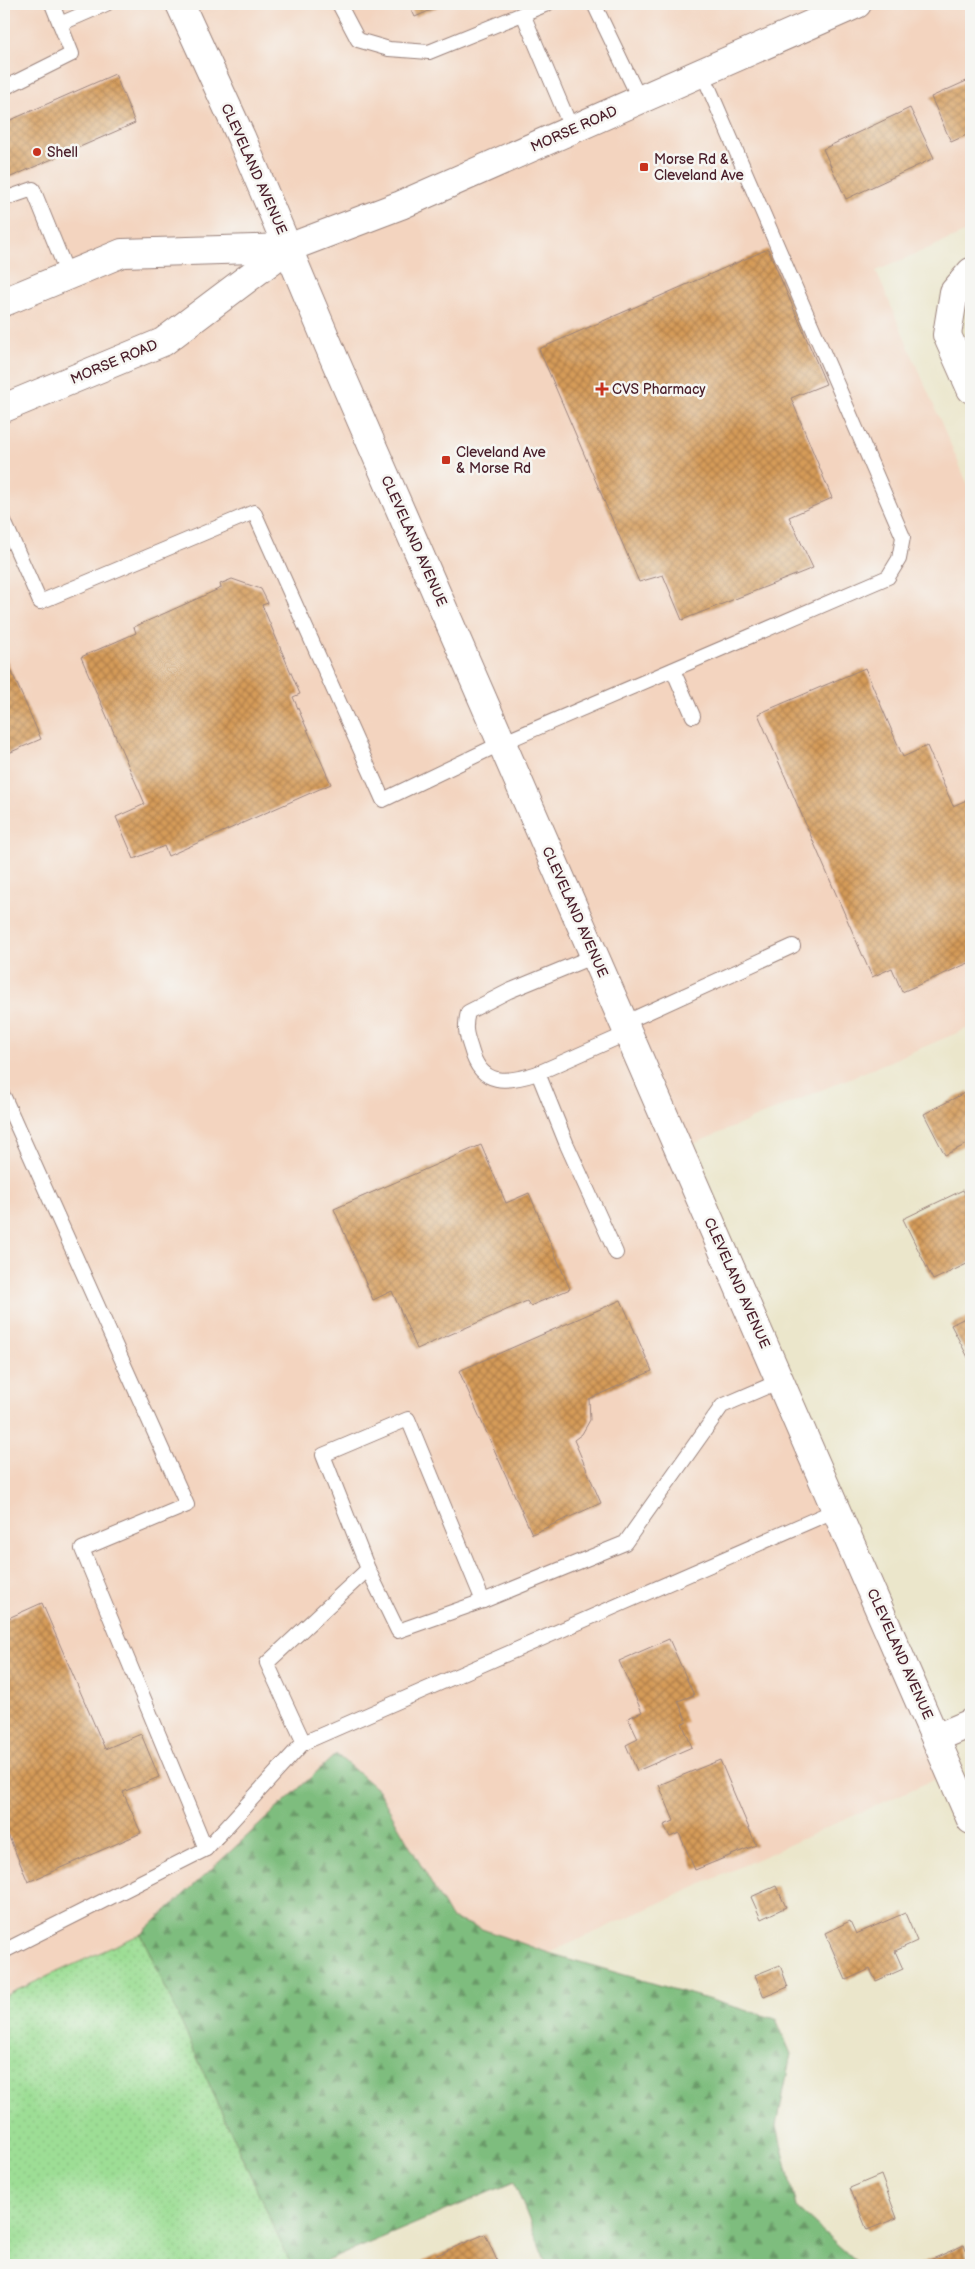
<svg xmlns="http://www.w3.org/2000/svg" width="975" height="2269" font-family="'Balsamiq Sans',sans-serif">
	<style>
		.built { fill: #f3d4bf }
		.forest { fill: url(#forest-firs); stroke: #646e54 }
		.park { fill: url(#park-dots); stroke: #747e60 }
		.building { fill: url(#building-cross-hatch) }
		.lines { fill: none; stroke-linecap: round; stroke-linejoin: round }
		.service-casing { stroke: #9a827b; stroke-width: 16 }
		.minor-casing { stroke: #9a827b; stroke-width: 30 }
		.primary-casing { stroke: #9a827b; stroke-width: 30 }
		.service { stroke: #fff; stroke-width: 14 }
		.minor { stroke: #fff; stroke-width: 28 }
		.primary { stroke: #fff; stroke-width: 28 }
		.poi-dot { fill: #c8321e; stroke: #f6f6f2; stroke-width: 2 }
		.labels { text-anchor: middle; dominant-baseline: central; stroke-width: 5; stroke-linejoin: round; paint-order: stroke }
		.street-label { font-size: 14px; fill: #4a1f2b; stroke: #f6f6f2 }
		.poi-label { font-size: 14px; fill: #4a1f2b; stroke: #f6f6f2; text-anchor: start }
	</style>
	<defs>
		<pattern id="forest-firs" width="22" height="20" patternUnits="userSpaceOnUse" patternTransform="scale(1.25)"><rect width="22" height="20" fill="#7ebd7e"/><path d="M5 1l3.5 6h-7zM16 11l3.5 6h-7z" fill="#699967"/></pattern>
		<pattern id="park-dots" width="8" height="8" patternUnits="userSpaceOnUse" patternTransform="scale(1.25)"><rect width="8" height="8" fill="#9dde95"/><path d="M2 2h.1M6 6h.1" fill="none" stroke="#89be81" stroke-width="1.8" stroke-linecap="round"/></pattern>
		<pattern id="building-cross-hatch" width="8" height="8" patternUnits="userSpaceOnUse" patternTransform="scale(1.25)"><rect width="8" height="8" fill="#d59b59"/><path d="M0 0l8 8M0 8l8-8" fill="none" stroke="#af7e4a"/></pattern>
	</defs>
	<rect width="100%" height="100%" fill="#f6f6f2"/>
	<filter id="ink" filterUnits="userSpaceOnUse"><feTurbulence type="fractalNoise" baseFrequency=".02" numOctaves="2"/><feDisplacementMap in="SourceGraphic" scale="10" xChannelSelector="R" yChannelSelector="G"/><feConvolveMatrix kernelMatrix="1 2 1 2 8 2 1 2 1" color-interpolation-filters="sRGB"/></filter>
	<filter id="wash" filterUnits="userSpaceOnUse"><feTurbulence type="fractalNoise" baseFrequency=".0096" numOctaves="4" result="noise"/><feDisplacementMap in="SourceGraphic" scale="20" xChannelSelector="R" yChannelSelector="G"/><feGaussianBlur stdDeviation="1.12" result="paint"/><feColorMatrix in="noise" values="0 0 0 0 0 0 0 0 0 0 0 0 0 0 0 0 0 1.4 0 .05"/><feComposite in="paint" operator="in"/></filter>
	<g filter="url(#wash)">
		<rect width="100%" height="100%" fill="#ebe6cb"/>
		<!-- built -->
		<polygon class="built" points="4,4 971,4 971,230 876,271 971,492 971,1027 684,1148 955,1770 549,1953 451,1918 378,1790 188,1889 141,1934 4,1996"/>
		<!-- forest -->
		<polygon class="forest" points="336,1754 378,1790 451,1918 549,1953 776,2019 791,2054 777,2126 796,2207 860,2265 547,2265 514,2182 317,2265 291,2265 141,1934"/>
		<!-- park -->
		<polygon class="park" points="141,1934 291,2265 4,2265 4,1996"/>
		<g id="blocks">
			<!-- building -->
			<g class="building">
				<polygon points="409,4 445,4 415,17"/>
				<polygon points="115,74 135,123 4,180 4,123"/>
				<polygon points="971,79 971,133 951,142 931,97"/>
				<polygon points="910,108 934,158 846,199 823,149"/>
				<polygon points="768,249 826,384 791,398 832,498 789,517 813,568 682,620 663,575 639,582 539,349"/>
				<polygon points="232,579 261,589 268,603 262,605 300,694 293,697 331,784 168,856 164,846 134,859 116,817 145,804 81,657 136,633 134,627 221,588 220,584"/>
				<polygon points="4,654 41,739 4,755"/>
				<polygon points="865,668 903,757 927,746 953,806 971,798 971,962 902,992 892,968 872,977 758,714"/>
				<polygon points="968,1091 971,1097 971,1142 945,1155 924,1114"/>
				<polygon points="481,1145 506,1203 529,1193 570,1289 530,1306 527,1301 417,1349 392,1291 373,1300 334,1209"/>
				<polygon points="963,1190 971,1207 971,1262 933,1280 903,1219"/>
				<polygon points="621,1300 652,1371 589,1399 590,1420 582,1434 574,1440 601,1503 532,1534 459,1371"/>
				<polygon points="971,1315 971,1363 951,1325"/>
				<polygon points="42,1603 105,1749 141,1734 159,1777 123,1792 141,1833 28,1882 4,1825 4,1620"/>
				<polygon points="669,1639 694,1695 678,1701 687,1722 682,1723 692,1747 637,1771 626,1745 638,1739 628,1718 642,1712 619,1661"/>
				<polygon points="720,1760 756,1845 695,1870 679,1833 670,1837 664,1825 674,1821 659,1785"/>
				<polygon points="776,1886 786,1907 761,1919 751,1897"/>
				<polygon points="905,1913 917,1941 895,1951 903,1969 876,1981 870,1969 846,1980 825,1933 850,1921 856,1934"/>
				<polygon points="780,1965 788,1987 764,1997 755,1975"/>
				<polygon points="881,2175 897,2218 867,2230 850,2188"/>
				<polygon points="485,2234 499,2265 414,2265"/>
				<polygon points="964,2245 971,2265 919,2265"/>
			</g>
		</g>
	</g>
	<g filter="url(#ink)">
		<use href="#blocks" fill-opacity="0" stroke="#9a827b" stroke-width="1"/>
		<g class="lines">
			<!-- service casing -->
			<g class="service-casing">
				<g id="service">
					<polyline points="52,4 60,24 106,4"/>
					<polyline points="339,4 358,40 389,49 429,52 547,4"/>
					<polyline points="594,4 640,100"/>
					<polyline points="523,14 572,130"/>
					<polyline points="4,88 72,54 60,24"/>
					<polyline points="4,199 33,189 68,275"/>
					<polyline points="4,521 40,602 254,512 383,800 502,743 888,577 899,559 903,537 702,72"/>
					<polyline points="673,670 693,716"/>
					<polyline points="624,1023 793,946"/>
					<path d="M538 1073C507 1083 481 1087 471 1049 466 1034 464 1028 468 1012L509 991 594 956"/>
					<polyline points="4,1097 187,1505 82,1549 206,1849"/>
					<polyline points="616,1253 567,1145 538,1073 628,1033"/>
					<polyline points="368,1569 398,1631 483,1601"/>
					<polyline points="304,1743 267,1663 368,1569 323,1455 408,1419 483,1601 625,1543 722,1406 780,1381"/>
					<polyline points="4,1951 206,1849 303,1743 836,1510"/>
				</g>
			</g>
			<!-- minor casing -->
			<g class="minor-casing">
				<g id="minor">
					<polyline points="971,272 954,292 947,335 971,389"/>
					<polyline points="936,1738 971,1723"/>
				</g>
			</g>
			<!-- primary casing -->
			<g class="primary-casing">
				<g id="primary">
					<polyline points="180,4 241,137 334,358 971,1820"/>
					<polyline points="4,302 122,253 288,248"/>
					<polyline points="4,408 163,342 288,248 401,205 857,4"/>
				</g>
			</g>
			<!-- service -->
			<use href="#service" class="service"/>
			<!-- minor -->
			<use href="#minor" class="minor"/>
			<!-- primary -->
			<use href="#primary" class="primary"/>
		</g>
	</g>
	<!-- markers -->
	<g class="poi-dot">
		<circle cx="37" cy="152" r="5"/>
		<rect x="639" y="162" width="10" height="10" rx="2.5"/>
		<path d="M599.5 381.5h5v5h5v5h-5v5h-5v-5h-5v-5h5z"/>
		<rect x="441" y="455" width="10" height="10" rx="2.5"/>
	</g>
	<g class="labels">
		<!-- street labels -->
		<g class="street-label">
			<text transform="translate(574 129) rotate(-24)">MORSE ROAD</text>
			<text transform="translate(254 169) rotate(66)">CLEVELAND AVENUE</text>
			<text transform="translate(114 362) rotate(-23)">MORSE ROAD</text>
			<text transform="translate(414 541) rotate(66)">CLEVELAND AVENUE</text>
			<text transform="translate(575 912) rotate(66)">CLEVELAND AVENUE</text>
			<text transform="translate(737 1283) rotate(66)">CLEVELAND AVENUE</text>
			<text transform="translate(900 1654) rotate(66)">CLEVELAND AVENUE</text>
		</g>
		<!-- poi labels -->
		<g class="poi-label">
			<text x="47" y="152">Shell</text>
			<text x="654" y="159">Morse Rd &amp;<tspan x="654" dy="16">Cleveland Ave</tspan></text>
			<text x="612" y="389">CVS Pharmacy</text>
			<text x="456" y="452">Cleveland Ave<tspan x="456" dy="16">&amp; Morse Rd</tspan></text>
		</g>
	</g>
	<!-- margin -->
	<rect width="975" height="2269" fill="none" stroke="#f6f6f2" stroke-width="20"/>
</svg>
